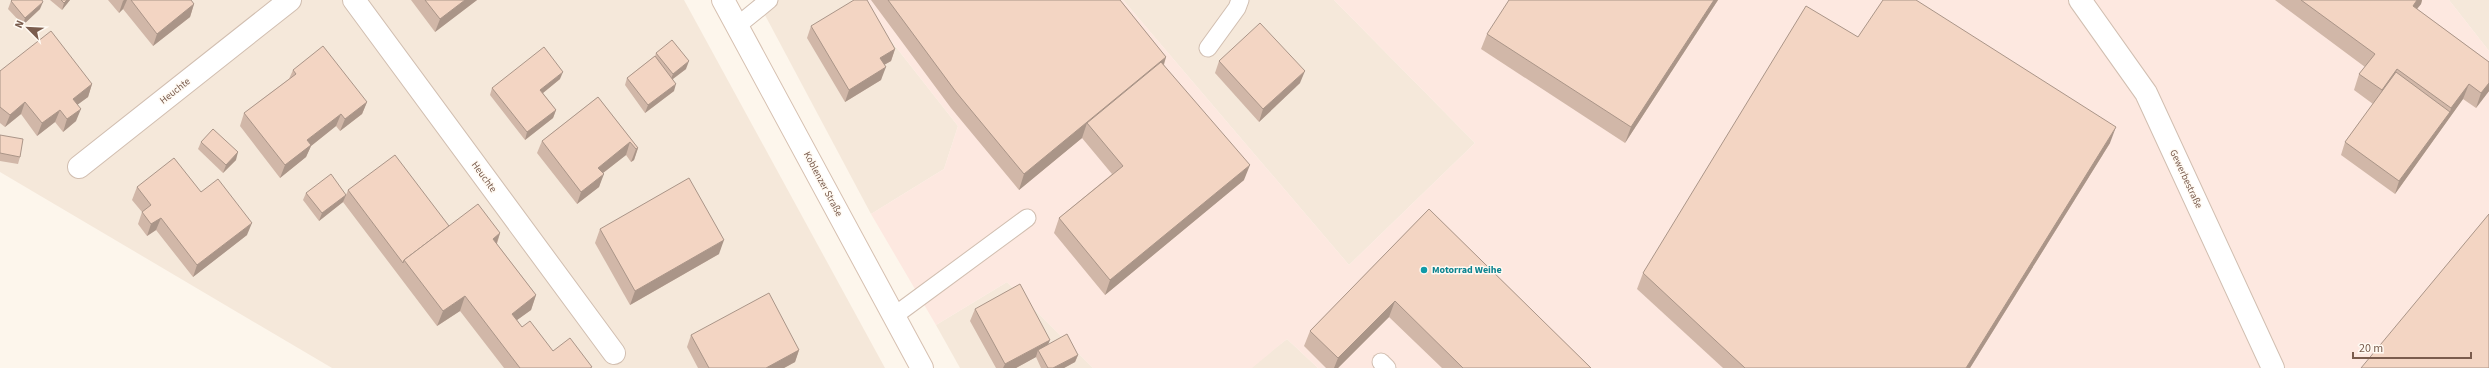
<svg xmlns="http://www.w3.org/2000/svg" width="2489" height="368" font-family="'Source Sans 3',sans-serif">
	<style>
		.residential { fill: #f5e8da }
		.commercial { fill: #fde8e0 }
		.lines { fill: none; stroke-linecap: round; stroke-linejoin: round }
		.service-casing { stroke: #d1beb0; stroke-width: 19 }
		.minor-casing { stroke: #d1beb0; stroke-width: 24 }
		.secondary-casing { stroke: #d6c0b0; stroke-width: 24 }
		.service { stroke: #fff; stroke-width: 17 }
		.minor { stroke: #fff; stroke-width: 22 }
		.secondary { stroke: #fff; stroke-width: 22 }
		.wall { fill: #d1b7a8 }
		.shaded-wall { fill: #aa9588 }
		.building { fill: #f3d5c3; stroke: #aa9588 }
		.culture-dot { fill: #0f9aa8; stroke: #fffaf3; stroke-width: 1.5 }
		.labels { text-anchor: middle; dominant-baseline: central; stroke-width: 3; stroke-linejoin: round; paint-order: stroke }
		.street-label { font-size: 10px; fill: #7a5c4d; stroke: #fffaf3 }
		.culture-label { font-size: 10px; font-weight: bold; fill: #0d838f; stroke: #fffaf3; text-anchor: start }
	</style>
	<rect width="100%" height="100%" fill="#fdf6ec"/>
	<!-- residential -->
	<g class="residential">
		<polygon points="0,0 684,0 885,368 332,368 0,172"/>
		<polygon points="757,0 859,0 958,126 944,169 871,214"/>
		<polygon points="1123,0 1334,0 1475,143 1349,265"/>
		<polygon points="2449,0 2489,0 2489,51"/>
		<polygon points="1007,282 1093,368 960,368 936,325"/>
		<polygon points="1287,339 1318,368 1250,368"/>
	</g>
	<!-- commercial -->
	<polygon class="commercial" points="859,0 1123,0 1349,265 1475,143 1334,0 2449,0 2489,51 2489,368 1318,368 1287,339 1252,368 1093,368 1007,282 936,325 871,214 944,169 958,126"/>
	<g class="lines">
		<!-- service casing -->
		<g class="service-casing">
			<g id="service">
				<polyline points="737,26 769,0"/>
				<polyline points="1208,48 1237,8 1240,0"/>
				<polyline points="894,316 1027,218"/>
				<polyline points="1381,362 1387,368"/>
			</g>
		</g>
		<!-- minor casing -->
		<g class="minor-casing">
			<g id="minor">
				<polyline points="354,0 614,353"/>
				<polyline points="2080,0 2146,93 2273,368"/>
				<polyline points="79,167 290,0"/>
			</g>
		</g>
		<!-- secondary casing -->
		<g class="secondary-casing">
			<polyline id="secondary" points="723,0 922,368"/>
		</g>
		<!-- service -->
		<use href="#service" class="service"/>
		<!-- minor -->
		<use href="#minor" class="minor"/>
		<!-- secondary -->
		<use href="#secondary" class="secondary"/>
	</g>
	<!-- wall -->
	<g class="wall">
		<polygon points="50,0 70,0 62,10"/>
		<polygon points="108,0 191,0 194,4 190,17 153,46 123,9 119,13"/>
		<polygon points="411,0 477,0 435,32"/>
		<polygon points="871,0 1120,0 1166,57 1164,65 1244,180 1105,295 1054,233 1059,218 1112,174 1082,138 1019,190 951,108"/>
		<polygon points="1718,0 1625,143 1481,49 1487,34"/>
		<polygon points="2275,0 2422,0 2421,4 2417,9 2489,62 2489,91 2476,108 2463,99 2395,194 2341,155 2345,142 2373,104 2354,90 2359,74 2365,67"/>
		<polygon points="11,1 40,9 23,25 8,9"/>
		<polygon points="811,26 895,49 891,61 884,65 881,80 845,102 807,38"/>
		<polygon points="1858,37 2110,143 1970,368 1723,368 1637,289 1643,273"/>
		<polygon points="656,53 686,69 673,79 674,91 645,113 625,85 627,78 655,56"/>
		<polygon points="1219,61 1300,83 1259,122 1215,73"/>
		<polygon points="293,70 367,102 362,114 340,131 336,126 311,146 306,157 280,178 240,126 244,113 289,79"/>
		<polygon points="0,71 92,84 88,97 78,104 76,121 63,132 55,122 37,136 21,114 5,127 0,123"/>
		<polygon points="560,79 543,93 556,110 553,118 525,140 490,95 492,88"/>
		<polygon points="598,97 638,148 634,160 631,162 626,155 603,173 599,187 577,204 537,153 542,141"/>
		<polygon points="0,135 20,157 18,164 0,161"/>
		<polygon points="201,142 236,160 223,173 198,149"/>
		<polygon points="137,187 201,192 247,235 193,277 156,230 147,236 138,224 142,212 132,200"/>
		<polygon points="348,190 449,226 500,233 497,244 536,295 531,310 517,320 522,327 553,351 591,368 504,368 460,311 437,326 343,202 319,221 303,200 306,193 346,195"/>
		<polygon points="1429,209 1591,368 1442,368 1389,317 1338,368 1326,368 1304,346 1310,331"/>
		<polygon points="600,229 719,254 630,305 595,243"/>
		<polygon points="975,309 1048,344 1078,355 1075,362 1064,368 1041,368 1036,357 1016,368 996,368 970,321"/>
		<polygon points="691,335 799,350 795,362 784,368 698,368 687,347"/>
	</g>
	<!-- shaded-wall -->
	<g class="shaded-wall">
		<polygon points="67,0 70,0 62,10 64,3"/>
		<polygon points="124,0 127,0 123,9 119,13 123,1"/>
		<polygon points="465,0 477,0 435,32 440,19"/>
		<polygon points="1714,0 1718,0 1625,143 1631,127"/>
		<polygon points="2417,0 2422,0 2421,4 2407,21 2413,6"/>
		<polygon points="43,2 40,9 23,25 25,18"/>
		<polygon points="194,4 190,17 153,46 157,34"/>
		<polygon points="895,49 891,61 875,70 880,58"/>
		<polygon points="1166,57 1161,72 1087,123 1082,138 1019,190 1024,174"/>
		<polygon points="689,61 686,69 670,81 673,74"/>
		<polygon points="886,67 881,80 845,102 849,90"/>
		<polygon points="2397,69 2391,85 2376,106 2382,90"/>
		<polygon points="1305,71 1300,83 1259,122 1263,109"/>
		<polygon points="563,72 560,79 538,97 540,90"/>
		<polygon points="2489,83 2489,91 2476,108 2481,93"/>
		<polygon points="92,84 88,97 69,111 73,99"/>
		<polygon points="676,84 674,91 645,113 648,105"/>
		<polygon points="2469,84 2463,99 2395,194 2399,181 2450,112 2451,108"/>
		<polygon points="25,102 21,114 5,127 10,115"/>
		<polygon points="367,102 362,114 340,131 345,119"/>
		<polygon points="81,109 76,121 63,132 67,119"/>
		<polygon points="60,110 55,122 37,136 42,123"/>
		<polygon points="556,110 553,118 525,140 527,132"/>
		<polygon points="341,114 336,126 311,146 306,157 280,178 285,165 307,140"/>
		<polygon points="2116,127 2110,143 1970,368 1966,368"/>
		<polygon points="630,142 626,155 594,180 598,168"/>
		<polygon points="638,148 634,160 631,162 636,149"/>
		<polygon points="238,152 236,160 223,173 226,165"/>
		<polygon points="1250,165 1244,180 1105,295 1110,280"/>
		<polygon points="604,174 599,187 577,204 581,192"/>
		<polygon points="346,195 343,202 319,221 322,213"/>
		<polygon points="161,218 156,230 147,236 151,224"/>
		<polygon points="252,223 247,235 193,277 197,265"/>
		<polygon points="500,233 495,248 493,239"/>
		<polygon points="724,240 719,254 630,305 635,291"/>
		<polygon points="536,295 531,310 506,328 512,314"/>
		<polygon points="465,296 460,311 437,326 443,311"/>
		<polygon points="1395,301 1389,317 1338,368 1334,368 1338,358"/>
		<polygon points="1050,340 1045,352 1038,350 1036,357 1016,368 1003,368 1005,364"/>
		<polygon points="799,350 795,362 784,368 766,368"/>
		<polygon points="1078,355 1075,362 1064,368 1053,368"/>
	</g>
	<!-- building -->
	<g class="building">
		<polygon points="12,0 42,0 43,2 25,18 11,1"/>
		<polygon points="61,0 67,0 64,3"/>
		<polygon points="131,0 191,0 194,4 157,34"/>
		<polygon points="425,0 465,0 440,19"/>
		<polygon points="854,0 867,0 895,49 880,58 886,67 849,90 811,26"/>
		<polygon points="888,0 1120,0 1166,57 1024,174 956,92"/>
		<polygon points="1509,0 1714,0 1631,127 1487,34"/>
		<polygon points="1883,0 1916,0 2116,127 1966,368 1745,368 1643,273 1806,6 1858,37"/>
		<polygon points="2301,0 2417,0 2413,6 2489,62 2489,83 2481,93 2469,84 2451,108 2397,69 2382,90 2359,74 2375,54"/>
		<polygon points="1260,23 1305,71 1263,109 1219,61"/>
		<polygon points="51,31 92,84 73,99 81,109 67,119 60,110 42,123 25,102 10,115 0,107 0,71"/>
		<polygon points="672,40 689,61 673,74 656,53"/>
		<polygon points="323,46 367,102 345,119 341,114 307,140 311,145 285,165 244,113 296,74 293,70"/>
		<polygon points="544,47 563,72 540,90 556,110 527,132 492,88"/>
		<polygon points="655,56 676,84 648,105 627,78"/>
		<polygon points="1161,62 1250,165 1110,280 1059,218 1123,166 1087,123"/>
		<polygon points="2396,72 2450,112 2399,181 2345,142"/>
		<polygon points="598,97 638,148 636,149 630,142 598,168 604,174 581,192 542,141"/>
		<polygon points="213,129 238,152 226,165 201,142"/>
		<polygon points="0,135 23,139 20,157 0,153"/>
		<polygon points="395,155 449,226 404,260 403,263 348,190"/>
		<polygon points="174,158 201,192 218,179 252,223 197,265 161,218 151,224 142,212 151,205 137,187"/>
		<polygon points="331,174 346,195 322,213 306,193"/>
		<polygon points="689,178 724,240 635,291 600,229"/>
		<polygon points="478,204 500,233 493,239 536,295 512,314 522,327 530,321 553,351 570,338 592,367 590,368 520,368 465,296 443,311 404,260"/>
		<polygon points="1429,209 1591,368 1463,368 1395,301 1338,358 1310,331"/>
		<polygon points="2489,214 2489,368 2361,368"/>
		<polygon points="1020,284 1050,340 1005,364 975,309"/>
		<polygon points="769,293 799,350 766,368 709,368 691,335"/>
		<polygon points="1067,334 1078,355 1053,368 1048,368 1038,350"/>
	</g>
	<!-- markers -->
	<circle class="culture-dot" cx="1424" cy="270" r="4"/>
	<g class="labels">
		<!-- street labels -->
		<g class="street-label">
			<text transform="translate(175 91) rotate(-38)">Heuchte</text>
			<text transform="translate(484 177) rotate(54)">Heuchte</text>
			<text transform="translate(2186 179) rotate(65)">Gewerbestraße</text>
			<text transform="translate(823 184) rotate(62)">Koblenzer Straße</text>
		</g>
		<!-- culture labels -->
		<g class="culture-label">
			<text x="1432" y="270">Motorrad Weihe</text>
		</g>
	</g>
	<!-- north arrow -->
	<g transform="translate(28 28) rotate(294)" stroke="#fffaf3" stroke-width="3" paint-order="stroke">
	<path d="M0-3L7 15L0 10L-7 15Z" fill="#7a5c4d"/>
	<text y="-6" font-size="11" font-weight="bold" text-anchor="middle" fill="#7a5c4d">N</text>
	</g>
	<!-- scale -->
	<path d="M2353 352v6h118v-6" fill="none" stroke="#7a5c4d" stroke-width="2"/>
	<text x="2359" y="352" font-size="12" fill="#7a5c4d" stroke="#fffaf3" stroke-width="3" paint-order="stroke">20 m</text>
</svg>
